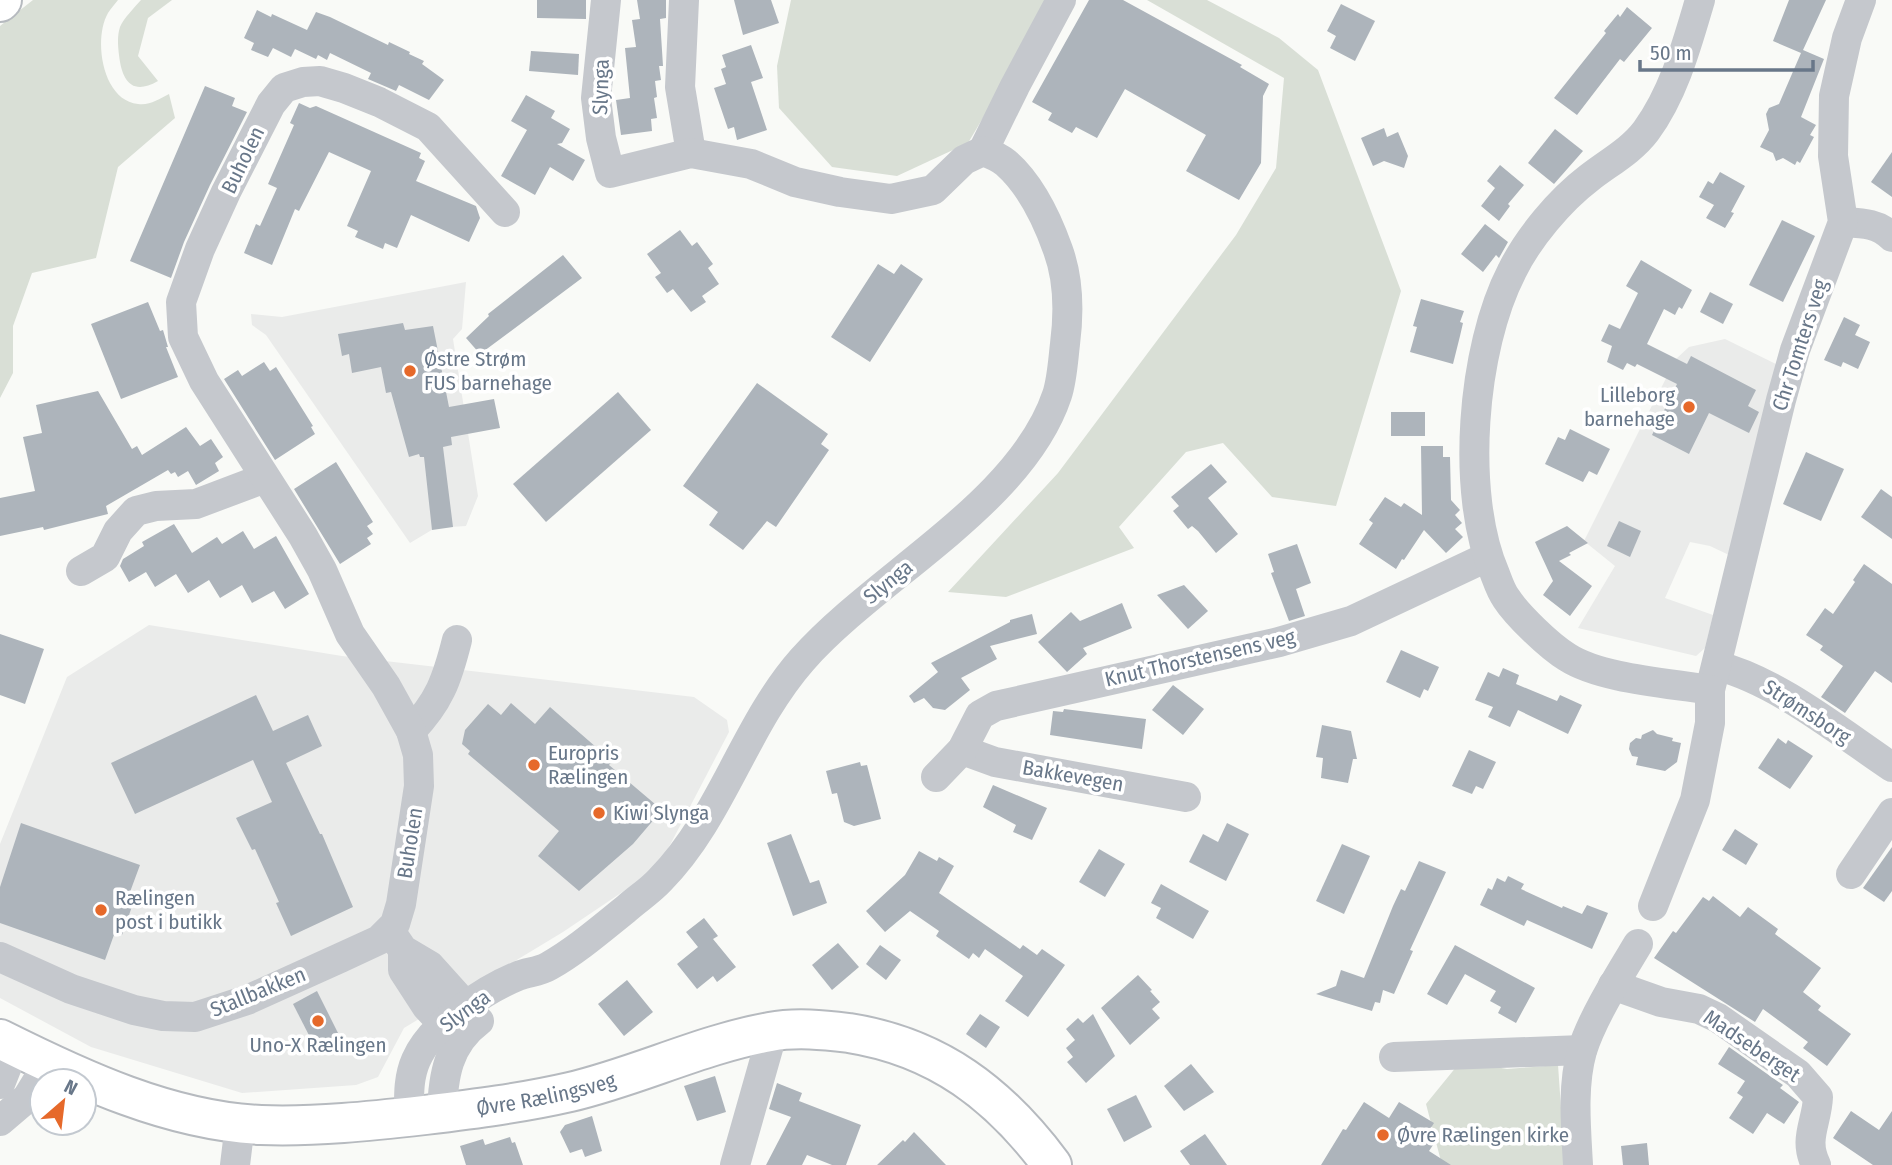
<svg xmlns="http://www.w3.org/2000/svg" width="1892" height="1165" font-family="'Fira Sans Condensed',sans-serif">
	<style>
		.built { fill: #eaebea }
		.green { fill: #d9dfd6 }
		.building { fill: #adb4bb }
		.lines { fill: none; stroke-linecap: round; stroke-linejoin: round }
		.major-casing { stroke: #b6babf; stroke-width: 42 }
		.minor { stroke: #c5c8cd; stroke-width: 30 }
		.major { stroke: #fff; stroke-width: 38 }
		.poi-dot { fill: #e6692a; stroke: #fff; stroke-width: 2.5 }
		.labels { text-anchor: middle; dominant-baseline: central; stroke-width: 7; stroke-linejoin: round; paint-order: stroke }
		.street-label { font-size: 21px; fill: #687789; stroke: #fff }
		.poi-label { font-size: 21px; fill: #687789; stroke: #fff; text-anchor: start }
	</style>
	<rect width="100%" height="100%" fill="#f9faf7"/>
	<!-- built -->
	<g class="built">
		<polygon points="466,282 462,329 453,339 478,496 466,526 435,528 410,543 266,335 252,325 251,314 282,317"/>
		<polygon points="1725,339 1778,365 1729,555 1710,546 1690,542 1665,598 1713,615 1705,648 1696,656 1578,628 1615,566 1584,541 1642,425 1676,359 1689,347"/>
		<polygon points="149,625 342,656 694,697 727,720 729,732 658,868 563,932 404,1028 378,1077 356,1085 242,1093 91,1047 0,998 0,844 67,677"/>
	</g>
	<!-- green -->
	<g class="green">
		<path d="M33 0H118C115 4 111 8 108 13 93 39 102 100 138 104 149 106 159 99 169 94L175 118 118 167 96 258 32 273 13 326V373L0 398V26Z"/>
		<path d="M141 0H172L148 18 138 56 158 81C132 96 122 81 119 55 118 46 117 36 120 27 124 18 134 8 141 0Z"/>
		<polygon points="791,0 1053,0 968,143 897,176 832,167 779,108 777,66"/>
		<polygon points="1147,0 1207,0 1279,38 1318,70 1401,291 1336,506 1272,497 1223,443 1186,452 1119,527 1134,548 1006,597 948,592 1058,473 1236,235 1276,168 1284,78"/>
		<polygon points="1461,1061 1507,1069 1558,1065 1565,1165 1442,1165 1426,1104"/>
	</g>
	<!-- building -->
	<g class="building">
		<polygon points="537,0 586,0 586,19 537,18"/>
		<polygon points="637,0 666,0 666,18 660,19 663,66 659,66 661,80 655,81 657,97 654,98 657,118 651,119 652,131 621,135 616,100 630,98 625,48 636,47 632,20 640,19"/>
		<polygon points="734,0 771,0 779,23 743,35"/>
		<polygon points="1089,0 1123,0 1242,65 1240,67 1269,84 1263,96 1261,163 1239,200 1186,171 1206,135 1125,89 1097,138 1076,127 1072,133 1048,120 1052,113 1032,102"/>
		<polygon points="1789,0 1826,0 1803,50 1824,59 1801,117 1816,125 1810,135 1814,137 1800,163 1797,161 1795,165 1783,158 1776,161 1773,153 1760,147 1769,130 1766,114 1769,108 1779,104 1801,53 1773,41"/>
		<polygon points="1341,4 1375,21 1355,61 1330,48 1336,36 1327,31"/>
		<polygon points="1627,7 1652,28 1624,62 1620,59 1577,115 1554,98 1606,33 1604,31 1618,14 1620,17"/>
		<polygon points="257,10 271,17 272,14 307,30 316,12 330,17 388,45 389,42 410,52 409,54 424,61 422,64 444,80 429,100 399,85 396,91 368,79 371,73 330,53 327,60 318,55 316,59 295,49 291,57 273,48 268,57 251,50 254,43 244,38"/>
		<polygon points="751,45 763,78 751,82 767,130 737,140 734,127 728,129 714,88 726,84 721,69 726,67 722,55"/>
		<polygon points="531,51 579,54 578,75 529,71"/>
		<polygon points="205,86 235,98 232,106 247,112 210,185 184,242 171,278 130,261"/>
		<polygon points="526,95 555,111 551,118 570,129 562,143 557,144 585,160 573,181 550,167 535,195 501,176 527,130 511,121"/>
		<polygon points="299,103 310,108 316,106 421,153 419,158 425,161 416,181 476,206 480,218 469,242 411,215 397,248 385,243 383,249 355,237 358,231 347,226 371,171 329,152 299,211 295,209 272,265 244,253 256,224 260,226 277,188 268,184 294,125 290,123"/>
		<polygon points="1384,128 1387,137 1398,132 1408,156 1404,168 1384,161 1373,166 1361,138"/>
		<polygon points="1555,129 1583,151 1554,184 1528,163"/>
		<polygon points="1892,152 1892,197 1871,182"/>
		<polygon points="1500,165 1524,185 1508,204 1510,206 1499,221 1481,206 1495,188 1487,181"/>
		<polygon points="1720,172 1745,186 1731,212 1734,213 1725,228 1706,218 1714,205 1699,197 1708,181 1713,184"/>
		<polygon points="1782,220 1815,236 1783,302 1749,285"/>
		<polygon points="1485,224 1508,242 1499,258 1496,255 1483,272 1461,254"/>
		<polygon points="680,230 692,246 697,242 713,264 708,268 719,284 702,296 706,302 691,312 673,289 667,293 655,277 661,273 647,254"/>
		<polygon points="563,255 582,278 480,354 466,338 489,316 488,314"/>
		<polygon points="1641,260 1692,290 1682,309 1679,307 1675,315 1664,309 1647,344 1687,364 1691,356 1756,390 1748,406 1759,412 1749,433 1709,413 1689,454 1652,435 1677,384 1637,364 1635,367 1627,363 1623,370 1607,362 1612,346 1601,341 1609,324 1620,329 1638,293 1626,286"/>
		<polygon points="878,264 894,274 901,264 923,279 870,362 831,337"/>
		<polygon points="1710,292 1733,304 1723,324 1700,312"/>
		<polygon points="1421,299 1464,311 1460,322 1463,323 1460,336 1453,364 1410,352 1417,327 1413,326"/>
		<polygon points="148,302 160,331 163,330 168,347 166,347 178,377 121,399 91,324"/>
		<polygon points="1844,317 1860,325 1855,335 1870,342 1858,369 1843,362 1841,367 1824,360"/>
		<polygon points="403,323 405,330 433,326 449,407 494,399 500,428 451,437 452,445 443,447 453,527 432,530 424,457 420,457 419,454 409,457 391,392 386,393 381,367 352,373 349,354 342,356 338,334"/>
		<polygon points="264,362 270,371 276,367 313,426 311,427 315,434 275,460 224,379 238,370 242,376"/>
		<polygon points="757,383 828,434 821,444 829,450 776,527 767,521 743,550 709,525 718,512 683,486"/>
		<polygon points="98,391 132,449 137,446 142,455 186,427 200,446 211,439 223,457 215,463 219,471 196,485 188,471 178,477 175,472 171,474 168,470 106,506 108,514 44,530 43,527 0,536 0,498 35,491 23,437 42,433 36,405"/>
		<polygon points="618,392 651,430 546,522 513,484"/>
		<rect x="1391" y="412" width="34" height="24"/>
		<polygon points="1570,429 1610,449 1597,475 1589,471 1583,482 1545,464 1558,437 1565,440"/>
		<polygon points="1421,446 1443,446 1443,457 1450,457 1451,500 1460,510 1455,515 1462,523 1455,529 1463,537 1446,553 1424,530 1404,560 1402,559 1396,569 1359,544 1373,523 1369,520 1385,497 1401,507 1404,503 1422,515"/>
		<polygon points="1806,452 1844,469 1821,521 1783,504"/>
		<polygon points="336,462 373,522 367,526 373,534 367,538 371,544 340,564 294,489"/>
		<polygon points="1211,464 1227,482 1208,498 1238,534 1216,553 1198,531 1192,526 1188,529 1173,511 1179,506 1171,497"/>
		<polygon points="1881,489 1892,497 1892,539 1861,517"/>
		<polygon points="1619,521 1641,531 1630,557 1607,546"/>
		<polygon points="174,524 192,553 217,537 222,544 243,531 254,549 276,536 309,594 285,609 274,591 252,603 242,585 220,598 209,580 188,593 176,574 155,587 146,572 129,582 120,566 123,559 144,546 142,542"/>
		<polygon points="1567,526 1588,543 1569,553 1571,555 1559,561 1592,586 1570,616 1543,595 1553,581 1535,542"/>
		<polygon points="1297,544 1311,583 1296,589 1305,616 1289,621 1271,573 1274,572 1268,554"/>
		<polygon points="1864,564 1892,584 1892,683 1875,671 1845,713 1821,697 1843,666 1820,650 1823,646 1806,635 1825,608 1833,614 1855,582 1853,580"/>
		<polygon points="1184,585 1208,611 1188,629 1157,595"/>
		<polygon points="1122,603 1132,628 1083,648 1087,654 1067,672 1038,642 1071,612 1080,621"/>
		<polygon points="1032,614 1037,634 990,646 997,659 961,678 970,690 945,710 933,708 924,698 914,703 909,696 938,672 931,663 1010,622 1010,620"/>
		<polygon points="0,634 44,649 25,704 0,695"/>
		<polygon points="1401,650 1439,667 1428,691 1424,689 1420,698 1386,682"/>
		<polygon points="1503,668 1519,675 1516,684 1557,701 1560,695 1582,705 1568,734 1518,710 1510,727 1488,717 1493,707 1475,700 1488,672 1499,677"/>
		<polygon points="1173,685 1204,709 1183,735 1152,710"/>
		<polygon points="256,695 273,731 308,715 322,746 286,763 320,834 322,834 353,907 291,936 276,903 279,902 255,849 252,850 236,818 272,802 253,760 135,814 111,763"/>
		<polygon points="511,703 535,724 550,707 612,761 609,765 662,810 633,844 579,891 538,856 559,831 468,754 470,751 462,744 465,730 488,704 501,715"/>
		<polygon points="1064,709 1146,719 1142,749 1050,735 1053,711 1063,712"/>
		<polygon points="1322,725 1351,731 1357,759 1353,759 1348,783 1321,778 1323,758 1316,757"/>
		<polygon points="1653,730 1657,734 1673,738 1672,741 1681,743 1677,762 1665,771 1636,765 1638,757 1632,756 1629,749 1630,743 1636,738 1641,739 1642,735"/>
		<polygon points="1778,738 1786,744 1788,740 1813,756 1790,789 1758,768"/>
		<polygon points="1469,750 1496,762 1483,789 1476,786 1472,794 1452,786"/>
		<polygon points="860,762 861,766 867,765 881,819 854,826 844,822 837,793 832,794 826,771"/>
		<polygon points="993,785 1047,808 1032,840 1013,832 1016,825 983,807"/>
		<polygon points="21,823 140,865 130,892 136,895 122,935 115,932 105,960 0,923 0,887"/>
		<polygon points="1227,823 1249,834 1226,881 1189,862 1203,834 1218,842"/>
		<polygon points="1735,829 1758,844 1746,865 1722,850"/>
		<polygon points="791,834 810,883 819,880 827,903 793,916 767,843"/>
		<polygon points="1342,844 1370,856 1344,914 1316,901"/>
		<polygon points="1892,847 1892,891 1884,902 1863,888"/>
		<polygon points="1099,849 1125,864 1105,897 1079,882"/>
		<polygon points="919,851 937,861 939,857 954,866 939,893 1020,949 1023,945 1037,955 1042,949 1065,965 1028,1017 1005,1001 1023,976 985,949 979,958 973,953 969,959 936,936 939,931 910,911 885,932 866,911 905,875"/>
		<polygon points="1419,861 1446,872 1410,950 1413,951 1394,994 1383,990 1380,1003 1375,1002 1372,1011 1316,994 1336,986 1341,970 1364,978 1393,906 1401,889 1405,891"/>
		<polygon points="1508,876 1524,884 1521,889 1562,908 1563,906 1582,914 1587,905 1608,913 1592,949 1527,920 1524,926 1480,905 1488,888 1492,890 1497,878 1505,882"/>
		<polygon points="1161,884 1209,911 1193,939 1156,918 1161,908 1151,903"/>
		<polygon points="1713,896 1740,917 1748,907 1778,929 1775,934 1821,968 1803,992 1821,1006 1818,1010 1851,1034 1827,1066 1803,1048 1808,1042 1763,1009 1755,1022 1654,958 1673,931 1676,933 1703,897 1709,901"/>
		<polygon points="704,918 718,936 713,939 736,967 717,982 713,976 697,989 677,964 698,947 686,932"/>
		<polygon points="838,943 859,967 832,990 812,965"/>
		<polygon points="880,945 901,960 886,980 866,964"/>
		<polygon points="1455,945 1535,988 1516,1023 1498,1013 1501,1007 1490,1001 1496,991 1465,974 1447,1005 1427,994"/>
		<polygon points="1138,975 1152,990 1150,991 1160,1002 1152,1009 1160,1018 1130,1045 1101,1008"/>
		<polygon points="627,980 653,1012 624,1036 598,1004"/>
		<polygon points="317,991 340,1037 316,1049 293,1004"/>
		<polygon points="980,1014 1000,1027 986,1048 966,1034"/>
		<polygon points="1093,1014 1115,1056 1086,1083 1067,1062 1073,1057 1066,1048 1075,1040 1066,1029 1078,1018 1083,1023"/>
		<polygon points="1729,1047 1783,1085 1780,1088 1799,1102 1784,1124 1767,1113 1753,1134 1729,1118 1743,1097 1737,1093 1745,1081 1718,1064"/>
		<polygon points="1191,1064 1214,1092 1184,1111 1164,1086"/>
		<polygon points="715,1076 726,1112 697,1121 684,1086"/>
		<polygon points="777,1083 802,1093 799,1101 861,1125 846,1165 832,1165 807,1155 802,1165 766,1165 791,1117 769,1109"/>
		<polygon points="1136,1095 1152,1127 1124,1142 1107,1109"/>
		<polygon points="1364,1102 1389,1118 1399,1102 1434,1123 1424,1139 1433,1145 1429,1151 1451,1165 1321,1165 1343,1129 1346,1130"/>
		<polygon points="1851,1111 1879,1130 1892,1111 1892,1165 1873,1165 1833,1138"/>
		<polygon points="592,1116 602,1151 585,1157 582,1149 570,1153 560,1132 565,1125"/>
		<polygon points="914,1132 946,1165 877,1165 903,1140 905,1142"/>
		<polygon points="1205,1134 1227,1165 1190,1165 1180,1151"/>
		<polygon points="510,1137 512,1143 515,1142 523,1165 466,1165 460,1146 483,1139 485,1145"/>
		<polygon points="1647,1143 1649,1165 1623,1165 1621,1146"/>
	</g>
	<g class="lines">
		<!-- major casing -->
		<g class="major-casing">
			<g id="major">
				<polyline points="0,2 2,0"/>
				<path id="s1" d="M0 1039C80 1079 170 1121 261 1125 315 1127 371 1121 425 1115 474 1109 522 1103 570 1092 638 1076 702 1044 770 1032 796 1027 824 1030 849 1033 938 1047 999 1094 1052 1165"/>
			</g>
		</g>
		<!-- minor -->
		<g class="minor">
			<polyline points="684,0 680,87 691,153"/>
			<polyline points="983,151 1015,86 1061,0"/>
			<path d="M1843 222C1862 223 1878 223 1892 237"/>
			<polyline points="81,571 105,557 118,531 136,511 156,506 196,504 265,478"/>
			<path d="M1718 666C1777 681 1841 733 1892 767"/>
			<polyline points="1710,690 1781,400 1795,350 1843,222 1833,156 1834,96 1847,38 1861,0"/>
			<path d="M411 731C439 702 447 680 457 640"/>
			<polyline points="962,750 995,762 1186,797"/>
			<polyline points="936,777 962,750 980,715 996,706 1279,642 1351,621 1487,557"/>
			<polyline points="1851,874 1892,813"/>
			<path d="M1653 906 1695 800 1710 723V690C1669 683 1601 679 1567 657 1549 646 1517 615 1506 598 1501 591 1498 582 1495 574 1460 494 1472 348 1512 271 1528 238 1560 200 1589 178 1608 163 1631 151 1646 131 1674 93 1687 44 1700 0"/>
			<polyline points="390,931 403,950 430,966 466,1006 467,1030 443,1024 427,1007 403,970 403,950"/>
			<polyline points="0,957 71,989 134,1010 163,1016 195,1017 247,1000 340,958 379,940 395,924 401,904 419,786 418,755 411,731 386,686 350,634 322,570 303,536 204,381 183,337 181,302 200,249 226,192 271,104 284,88 303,82 320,81 344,88 379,102 428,127 505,212"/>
			<path d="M1613 985 1661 1002 1699 1009 1718 1018 1798 1074 1818 1097C1817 1123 1803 1139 1816 1165"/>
			<polyline points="1394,1057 1582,1050"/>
			<polyline points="0,1084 15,1046"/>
			<path d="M442 1113C443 1076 448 1044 479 1021"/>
			<path d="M409 1116C409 1097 408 1078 416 1060 431 1025 484 990 518 976 528 972 539 972 549 966 577 950 601 929 626 909 637 899 650 891 660 880 722 817 744 726 802 660 876 576 1021 503 1057 395 1062 380 1063 361 1065 344 1069 313 1069 280 1058 250 1047 219 1031 185 1006 163 1000 158 991 154 983 151L964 160 933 190 891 199 840 192 795 182 751 164 691 153 610 173 601 138 596 98 606 0"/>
			<polyline points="0,1121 27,1098 49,1062"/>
			<polyline points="235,1165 240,1124"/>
			<polyline points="735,1165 773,1031"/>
			<path d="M1578 1165C1576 1128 1572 1086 1582 1051 1592 1018 1620 974 1638 944"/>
		</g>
		<!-- major -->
		<use href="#major" class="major"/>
	</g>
	<!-- markers -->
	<g class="poi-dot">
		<circle cx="410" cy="371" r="7"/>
		<circle cx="1689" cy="407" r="7"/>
		<circle cx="534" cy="765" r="7"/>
		<circle cx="599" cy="813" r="7"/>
		<circle cx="101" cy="910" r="7"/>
		<circle cx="318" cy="1021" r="7"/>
		<circle cx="1383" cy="1135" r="7"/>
	</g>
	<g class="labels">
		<!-- street labels -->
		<g class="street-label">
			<text transform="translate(601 87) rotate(-88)">Slynga</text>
			<text transform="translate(243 160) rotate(-64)">Buholen</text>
			<text transform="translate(1800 345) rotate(-72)">Chr Tomters veg</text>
			<text transform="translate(888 582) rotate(-39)">Slynga</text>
			<text transform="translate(1200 658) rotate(-13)">Knut Thorstensens veg</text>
			<text transform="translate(1807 712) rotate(33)">Strømsborg</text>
			<text transform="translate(1073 776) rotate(10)">Bakkevegen</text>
			<text transform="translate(410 843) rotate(-81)">Buholen</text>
			<text transform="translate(258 992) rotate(-22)">Stallbakken</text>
			<text transform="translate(465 1011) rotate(-36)">Slynga</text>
			<text transform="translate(1752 1046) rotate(34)">Madseberget</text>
			<text stroke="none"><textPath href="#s1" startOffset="564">Øvre Rælingsveg</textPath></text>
		</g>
		<!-- poi labels -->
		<g class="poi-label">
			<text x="424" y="359">Østre Strøm<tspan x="424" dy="24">FUS barnehage</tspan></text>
			<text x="1675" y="395" text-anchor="end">Lilleborg<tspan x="1675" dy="24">barnehage</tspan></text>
			<text x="548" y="753">Europris<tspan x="548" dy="24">Rælingen</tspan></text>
			<text x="613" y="813">Kiwi Slynga</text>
			<text x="115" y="898">Rælingen<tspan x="115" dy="24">post i butikk</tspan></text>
			<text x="318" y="1045" text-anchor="middle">Uno-X Rælingen</text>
			<text x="1397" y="1135">Øvre Rælingen kirke</text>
		</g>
	</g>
	<!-- north arrow -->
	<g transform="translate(63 1102) rotate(28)"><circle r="33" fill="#ffffff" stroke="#c3c9d0" stroke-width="2"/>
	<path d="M0-5L12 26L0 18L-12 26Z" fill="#e6692a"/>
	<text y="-10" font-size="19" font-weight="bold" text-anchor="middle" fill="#687789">N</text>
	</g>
	<!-- scale -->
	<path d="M1640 60v10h173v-10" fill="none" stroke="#687789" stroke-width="3.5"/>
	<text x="1650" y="60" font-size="21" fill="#687789" stroke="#ffffff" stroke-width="5" paint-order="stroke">50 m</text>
</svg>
